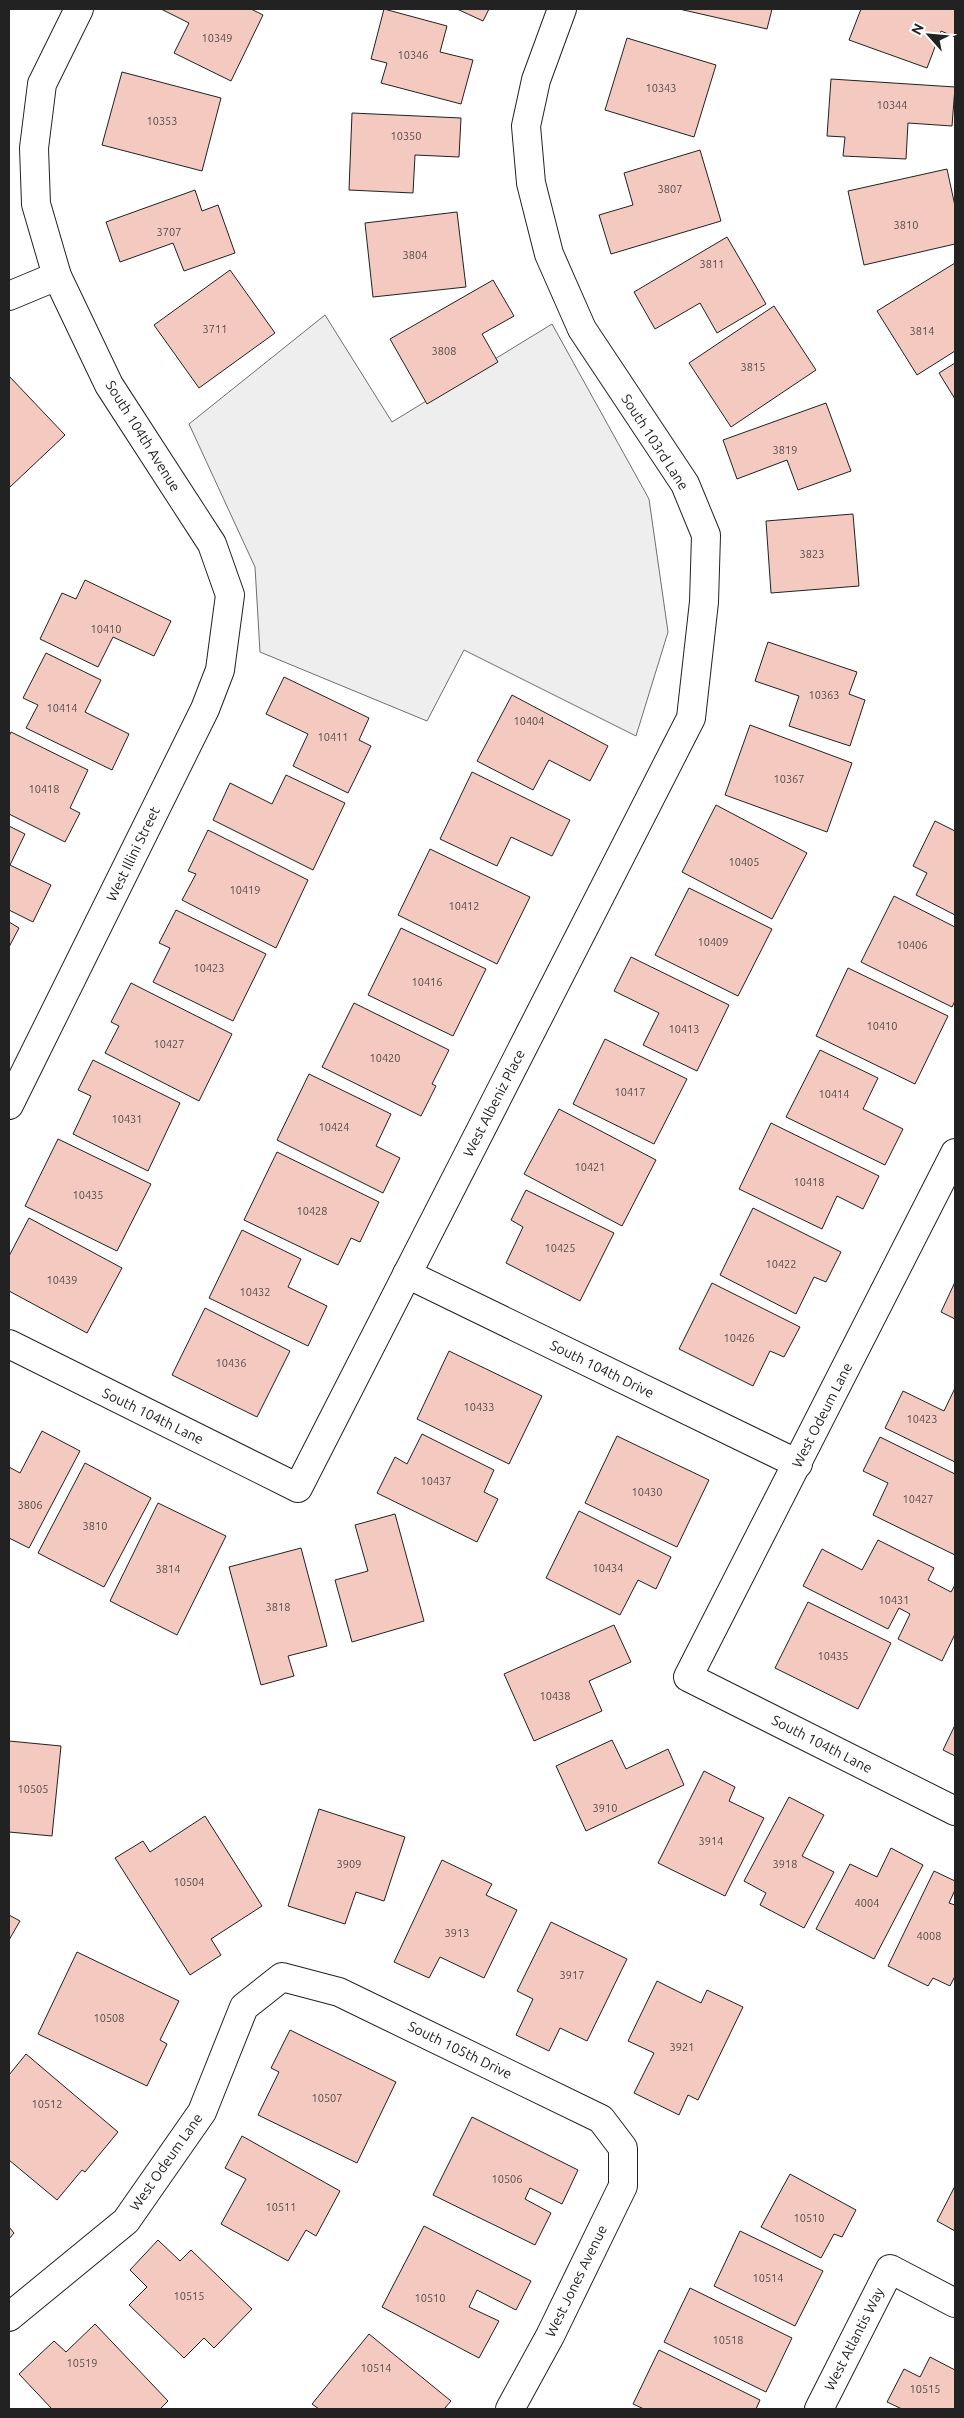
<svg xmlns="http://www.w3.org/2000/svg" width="964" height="2418" font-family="Ubuntu,sans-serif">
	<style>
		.green { fill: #eee; stroke: #6f6f6f }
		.building { fill: #f3c9c0; stroke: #222 }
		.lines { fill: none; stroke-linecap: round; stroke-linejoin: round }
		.minor-casing { stroke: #222; stroke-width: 30 }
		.minor { stroke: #fff; stroke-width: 28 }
		.labels { text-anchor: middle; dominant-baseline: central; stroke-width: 4; stroke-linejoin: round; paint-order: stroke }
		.number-label { font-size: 11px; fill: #564c4a }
		.street-label { font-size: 14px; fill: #222; stroke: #fff }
	</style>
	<rect width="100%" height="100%" fill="#fff"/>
	<!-- green -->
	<polygon class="green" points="325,315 392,422 552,324 649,499 668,632 636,736 464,650 427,721 260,652 255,567 189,424"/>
	<!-- building -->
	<g class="building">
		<polygon points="161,9 251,9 263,15 231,81 174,53 189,23"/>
		<polygon points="384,9 447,26 440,52 473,60 461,104 381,83 387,63 371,59"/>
		<polygon points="457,9 489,9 483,21"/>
		<polygon points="679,9 772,9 767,29"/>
		<polygon points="861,9 955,9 955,37 941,31 927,68 849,40"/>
		<polygon points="627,38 716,65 694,137 605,110"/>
		<polygon points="122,72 221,98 202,171 102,145"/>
		<polygon points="831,79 955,87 952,126 908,123 906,159 843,156 845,137 827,136"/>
		<polygon points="352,113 461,118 459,157 415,155 413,193 349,190"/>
		<polygon points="700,150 721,221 611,254 599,215 633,205 624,173"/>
		<polygon points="947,169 955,206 955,244 864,265 848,191"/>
		<polygon points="195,190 202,211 218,205 235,253 184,271 173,243 120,262 106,222"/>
		<polygon points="457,212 466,287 373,297 365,223"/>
		<polygon points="727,237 766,304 717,333 700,303 655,329 634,292"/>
		<polygon points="955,263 955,351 917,375 877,311"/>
		<polygon points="230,270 275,333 199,388 154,325"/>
		<polygon points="493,280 514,316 482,334 498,362 427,404 390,339"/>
		<polygon points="774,306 816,370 731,427 689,363"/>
		<polygon points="955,363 955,399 939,373"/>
		<polygon points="9,376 65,435 10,487 9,486"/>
		<polygon points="826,403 851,471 798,490 787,460 737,479 723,440"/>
		<polygon points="853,514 859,586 771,593 766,521"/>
		<polygon points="85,580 171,621 154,656 113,637 98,667 40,639 62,593 76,599"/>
		<polygon points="768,642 857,672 849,694 865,700 850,746 789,726 799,696 755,681"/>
		<polygon points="46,653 101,680 85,712 129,734 112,770 26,728 38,705 23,698"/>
		<polygon points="284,677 369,718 359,740 371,746 348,793 293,766 308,734 266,714"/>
		<polygon points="512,695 608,746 590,781 549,760 533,790 477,761"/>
		<polygon points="750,725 852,763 827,832 725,795"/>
		<polygon points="11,732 88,770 70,808 80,813 65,842 9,814 9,736"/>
		<polygon points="472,772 570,820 552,856 511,837 497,866 440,839"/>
		<polygon points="286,775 345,803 313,870 213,820 230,783 272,804"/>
		<polygon points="716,805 807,853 772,919 682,872"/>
		<polygon points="935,821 955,831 955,915 916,895 927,873 913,866"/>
		<polygon points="9,826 25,834 10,865 51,885 33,922 9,910"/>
		<polygon points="208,830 308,880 276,948 182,900 196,874 188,871"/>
		<polygon points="430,849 530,897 497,964 398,915"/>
		<polygon points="689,888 772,929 738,996 655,955"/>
		<polygon points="894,896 955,927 955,1001 952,1007 861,962"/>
		<polygon points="176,910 266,954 233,1021 153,982 170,948 159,943"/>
		<polygon points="9,922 19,928 9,947"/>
		<polygon points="401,928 486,969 453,1036 368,995"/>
		<polygon points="631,957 729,1005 697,1071 643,1045 659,1013 614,991"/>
		<polygon points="848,968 948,1016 915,1084 816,1036"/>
		<polygon points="131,983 232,1034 199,1101 105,1053 119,1026 111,1022"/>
		<polygon points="354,1003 449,1050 432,1084 436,1086 421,1116 322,1067"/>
		<polygon points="605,1039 687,1079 654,1144 573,1104"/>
		<polygon points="820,1050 878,1078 863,1109 903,1129 885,1165 786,1117"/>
		<polygon points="93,1060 180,1103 148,1171 73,1134 91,1096 78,1090"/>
		<polygon points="309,1074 391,1114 376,1146 400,1158 383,1193 277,1140"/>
		<polygon points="559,1109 656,1160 622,1226 524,1174"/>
		<polygon points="771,1123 879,1176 863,1209 837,1196 822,1229 739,1189"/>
		<polygon points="58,1139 151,1184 117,1251 25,1206"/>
		<polygon points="277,1152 379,1202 360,1242 351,1238 338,1265 244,1220"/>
		<polygon points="526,1190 614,1233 580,1301 506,1263 523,1227 511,1220"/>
		<polygon points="753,1208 841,1252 826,1282 814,1277 796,1314 720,1275"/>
		<polygon points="29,1218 122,1268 87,1333 9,1291 9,1256"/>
		<polygon points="242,1230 301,1259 288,1287 327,1306 308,1346 209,1298"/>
		<polygon points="955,1282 955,1319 941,1312"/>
		<polygon points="712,1283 800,1327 784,1357 770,1351 753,1386 679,1349"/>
		<polygon points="205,1308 290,1351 257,1417 172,1375"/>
		<polygon points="449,1351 542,1396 509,1464 417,1419"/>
		<polygon points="955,1388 955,1462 885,1428 903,1391 944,1411"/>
		<polygon points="42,1431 80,1451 29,1548 9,1538 9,1467 20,1473"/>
		<polygon points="422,1434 494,1470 484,1492 498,1499 477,1542 377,1493 395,1457 407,1464"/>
		<polygon points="617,1436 709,1480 677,1547 585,1503"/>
		<polygon points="880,1437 955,1474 955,1555 873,1515 888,1483 863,1471"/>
		<polygon points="85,1463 151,1498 104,1587 38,1553"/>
		<polygon points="158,1503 226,1536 177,1635 110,1601"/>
		<polygon points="579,1511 671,1557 656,1589 638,1580 620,1615 546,1578"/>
		<polygon points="395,1514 424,1621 352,1642 335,1580 368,1571 355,1525"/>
		<polygon points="878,1540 934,1568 928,1580 951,1592 955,1585 955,1634 942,1661 898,1639 910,1614 899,1608 888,1629 803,1586 822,1549 862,1570"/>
		<polygon points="301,1548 327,1646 288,1656 294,1676 261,1685 229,1567"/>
		<polygon points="808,1602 891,1643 858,1709 775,1668"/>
		<polygon points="614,1625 631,1662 589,1681 602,1711 534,1741 504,1674"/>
		<polygon points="955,1725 955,1756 943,1750"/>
		<polygon points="612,1740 626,1769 668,1749 684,1785 586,1831 556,1766"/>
		<polygon points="9,1741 61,1746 52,1836 9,1832"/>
		<polygon points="704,1771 735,1787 729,1801 764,1818 725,1896 658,1863"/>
		<polygon points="789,1797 824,1815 802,1856 834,1872 804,1928 760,1905 766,1893 744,1881"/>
		<polygon points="319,1809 405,1837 384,1901 356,1892 345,1924 288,1906"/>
		<polygon points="205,1816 262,1906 211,1939 221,1955 190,1975 115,1858 143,1841 150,1852"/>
		<polygon points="891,1848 923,1865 874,1959 816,1929 850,1864 877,1877"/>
		<polygon points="442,1860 492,1884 486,1895 517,1910 484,1978 440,1957 429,1978 394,1962"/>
		<polygon points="934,1871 955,1881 955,1890 949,1903 955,1905 955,1976 950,1986 933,1978 928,1986 888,1966"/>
		<polygon points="9,1915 20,1921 9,1940"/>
		<polygon points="551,1922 627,1959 587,2041 560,2028 549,2051 516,2035 533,1999 517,1991"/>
		<polygon points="77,1952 179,2001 160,2040 167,2044 147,2086 38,2034"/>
		<polygon points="657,1981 701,2003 707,1990 743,2007 698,2100 688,2095 679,2115 634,2093 654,2053 628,2041"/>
		<polygon points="290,2030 396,2082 357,2163 258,2115 279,2072 271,2068"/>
		<polygon points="26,2054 118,2132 85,2172 82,2170 57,2200 9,2160 9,2075"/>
		<polygon points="472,2117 578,2170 562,2204 530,2188 525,2199 551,2213 535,2245 433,2195"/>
		<polygon points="242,2136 340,2191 316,2236 306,2230 288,2261 221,2224 246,2179 225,2168"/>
		<polygon points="790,2174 856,2210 842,2237 834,2234 821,2258 761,2227"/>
		<polygon points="955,2186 955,2231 937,2221"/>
		<polygon points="424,2226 531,2281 516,2310 477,2290 469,2307 499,2321 479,2358 382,2307"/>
		<polygon points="9,2227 14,2233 9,2239"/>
		<polygon points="740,2231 823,2271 795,2326 714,2286"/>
		<polygon points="158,2240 180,2261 191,2250 252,2309 214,2348 204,2338 184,2358 129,2305 147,2287 130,2270"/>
		<polygon points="690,2288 792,2338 766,2392 664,2342"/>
		<polygon points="95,2324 168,2401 160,2409 52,2409 19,2374 54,2341 66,2352"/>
		<polygon points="369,2334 451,2401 444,2409 319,2409 312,2404"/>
		<polygon points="659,2350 760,2400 756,2409 644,2409 633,2404"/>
		<polygon points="930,2357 955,2370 955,2409 902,2409 887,2402 904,2369 920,2377"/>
	</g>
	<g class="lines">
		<!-- minor casing -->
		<g class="minor-casing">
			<g id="minor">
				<polyline points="9,296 57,276"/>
				<polyline points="9,1105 205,709 220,670 230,595 212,544 109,385 57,276 36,204 34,148 42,84 79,9"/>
				<polyline points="955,1153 688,1677 955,1811"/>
				<polyline points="407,1274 798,1464"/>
				<polyline points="9,1344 298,1488 691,718 704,602 706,535 685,484 582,329 549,254 531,183 526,126 536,80 562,9"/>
				<polyline points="9,2317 126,2221 202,2112 244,2007 282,1977 339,1992 601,2119 623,2148 623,2186 550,2336 510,2409"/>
				<polyline points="819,2409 890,2269 955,2303"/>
			</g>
		</g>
		<!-- minor -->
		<use href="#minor" class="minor"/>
	</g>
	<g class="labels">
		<!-- number labels -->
		<g class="number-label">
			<text x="217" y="38">10349</text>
			<text x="413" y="55">10346</text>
			<text x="661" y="88">10343</text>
			<text x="892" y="105">10344</text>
			<text x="162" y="121">10353</text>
			<text x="406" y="136">10350</text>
			<text x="670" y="189">3807</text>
			<text x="906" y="225">3810</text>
			<text x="169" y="232">3707</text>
			<text x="415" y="255">3804</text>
			<text x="712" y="264">3811</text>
			<text x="215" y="329">3711</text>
			<text x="922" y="331">3814</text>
			<text x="444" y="351">3808</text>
			<text x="753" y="367">3815</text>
			<text x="785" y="450">3819</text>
			<text x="812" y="554">3823</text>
			<text x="106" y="629">10410</text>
			<text x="824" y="695">10363</text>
			<text x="62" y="708">10414</text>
			<text x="529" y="721">10404</text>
			<text x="333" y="737">10411</text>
			<text x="789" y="779">10367</text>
			<text x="44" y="789">10418</text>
			<text x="744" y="862">10405</text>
			<text x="245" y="890">10419</text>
			<text x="464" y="906">10412</text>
			<text x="713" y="942">10409</text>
			<text x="912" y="945">10406</text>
			<text x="209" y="968">10423</text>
			<text x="427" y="982">10416</text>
			<text x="882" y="1026">10410</text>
			<text x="684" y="1029">10413</text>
			<text x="169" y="1044">10427</text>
			<text x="385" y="1058">10420</text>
			<text x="630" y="1092">10417</text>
			<text x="834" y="1094">10414</text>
			<text x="127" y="1119">10431</text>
			<text x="334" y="1127">10424</text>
			<text x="590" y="1167">10421</text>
			<text x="809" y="1182">10418</text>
			<text x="88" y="1195">10435</text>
			<text x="312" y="1211">10428</text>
			<text x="560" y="1248">10425</text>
			<text x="781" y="1264">10422</text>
			<text x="62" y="1280">10439</text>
			<text x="255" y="1292">10432</text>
			<text x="739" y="1338">10426</text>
			<text x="231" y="1363">10436</text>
			<text x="479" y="1407">10433</text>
			<text x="922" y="1419">10423</text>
			<text x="436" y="1481">10437</text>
			<text x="647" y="1492">10430</text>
			<text x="918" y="1499">10427</text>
			<text x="30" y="1505">3806</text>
			<text x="95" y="1526">3810</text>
			<text x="608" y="1568">10434</text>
			<text x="168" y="1569">3814</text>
			<text x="894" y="1600">10431</text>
			<text x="278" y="1607">3818</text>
			<text x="833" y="1656">10435</text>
			<text x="555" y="1696">10438</text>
			<text x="33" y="1789">10505</text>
			<text x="605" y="1808">3910</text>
			<text x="711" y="1841">3914</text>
			<text x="349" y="1864">3909</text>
			<text x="785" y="1864">3918</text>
			<text x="189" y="1882">10504</text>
			<text x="867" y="1903">4004</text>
			<text x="457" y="1933">3913</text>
			<text x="929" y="1936">4008</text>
			<text x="572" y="1975">3917</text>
			<text x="109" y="2018">10508</text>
			<text x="682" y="2047">3921</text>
			<text x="327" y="2098">10507</text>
			<text x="47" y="2104">10512</text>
			<text x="507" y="2179">10506</text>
			<text x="281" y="2207">10511</text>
			<text x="809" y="2218">10510</text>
			<text x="768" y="2278">10514</text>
			<text x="189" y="2296">10515</text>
			<text x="430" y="2298">10510</text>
			<text x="728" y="2340">10518</text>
			<text x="82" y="2363">10519</text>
			<text x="376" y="2368">10514</text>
			<text x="925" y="2389">10515</text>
		</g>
		<!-- street labels -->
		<g class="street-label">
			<text transform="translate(143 436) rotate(58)">South 104th Avenue</text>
			<text transform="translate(655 442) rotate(57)">South 103rd Lane</text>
			<text transform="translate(133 854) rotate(-64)">West Illini Street</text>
			<text transform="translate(494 1103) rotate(-63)">West Albeniz Place</text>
			<text transform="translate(602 1369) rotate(26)">South 104th Drive</text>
			<text transform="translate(822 1415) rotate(-63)">West Odeum Lane</text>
			<text transform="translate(153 1416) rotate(26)">South 104th Lane</text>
			<text transform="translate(822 1744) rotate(27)">South 104th Lane</text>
			<text transform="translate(460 2050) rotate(26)">South 105th Drive</text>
			<text transform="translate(166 2162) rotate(-55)">West Odeum Lane</text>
			<text transform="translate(576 2281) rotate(-64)">West Jones Avenue</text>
			<text transform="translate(854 2339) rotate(-63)">West Atlantis Way</text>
		</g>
	</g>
	<!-- border -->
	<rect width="964" height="2418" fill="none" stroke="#222222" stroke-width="20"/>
	<!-- north arrow -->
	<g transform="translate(929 35) rotate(297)" stroke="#ffffff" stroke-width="4" paint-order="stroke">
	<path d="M0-4L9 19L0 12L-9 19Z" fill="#222222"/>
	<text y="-8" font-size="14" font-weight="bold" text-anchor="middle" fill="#222222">N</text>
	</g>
</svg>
